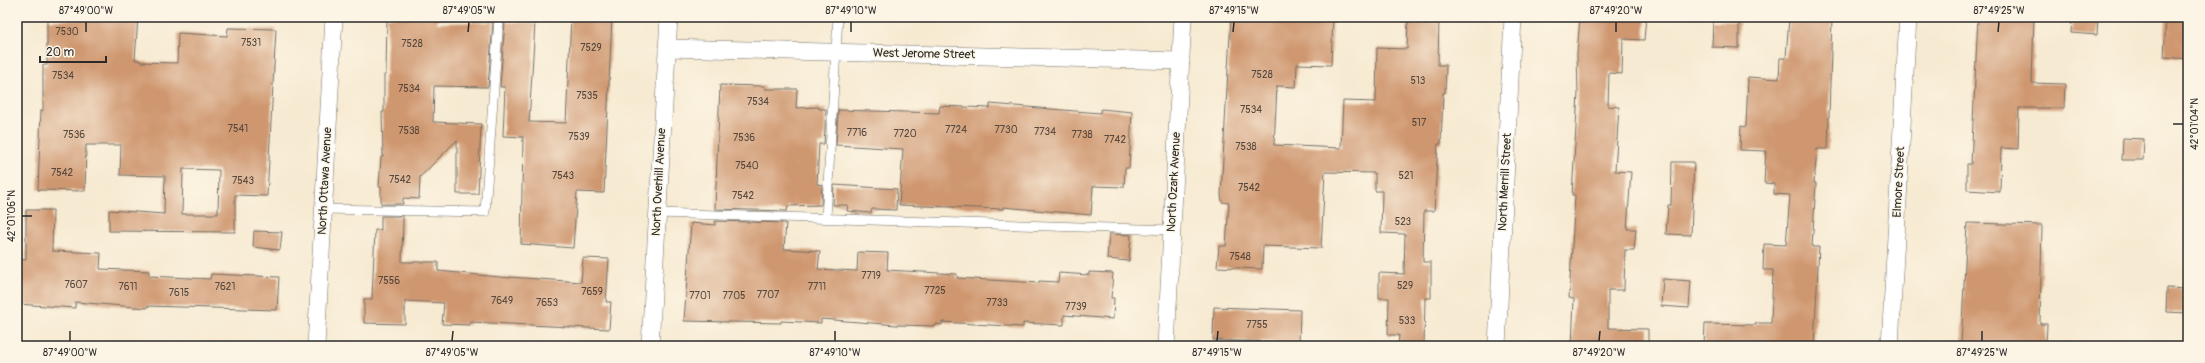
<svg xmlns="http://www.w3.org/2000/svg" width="2205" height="363" font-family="Pangolin,sans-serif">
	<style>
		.building { fill: #cf976f; fill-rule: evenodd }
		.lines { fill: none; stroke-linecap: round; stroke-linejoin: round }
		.lane-casing { stroke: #726e65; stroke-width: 10 }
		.street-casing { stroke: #726e65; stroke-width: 18 }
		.lane { stroke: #fff; stroke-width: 9 }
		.street { stroke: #fff; stroke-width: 17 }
		.ticks { fill: none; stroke: #2b2b2b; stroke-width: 1.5 }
		.labels { text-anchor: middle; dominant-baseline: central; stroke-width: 3; stroke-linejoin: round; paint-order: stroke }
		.number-label { font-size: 10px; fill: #54463c }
		.street-label { font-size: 12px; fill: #2b2b2b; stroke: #fcf5e5 }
		.neatline { fill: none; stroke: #2b2b2b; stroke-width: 1.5 }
		.ticks-label { font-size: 10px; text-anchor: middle; fill: #2b2b2b }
	</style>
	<rect width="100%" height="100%" fill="#fcf5e5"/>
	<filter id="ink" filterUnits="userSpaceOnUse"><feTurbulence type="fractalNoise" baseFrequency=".025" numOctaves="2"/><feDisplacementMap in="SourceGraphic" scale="8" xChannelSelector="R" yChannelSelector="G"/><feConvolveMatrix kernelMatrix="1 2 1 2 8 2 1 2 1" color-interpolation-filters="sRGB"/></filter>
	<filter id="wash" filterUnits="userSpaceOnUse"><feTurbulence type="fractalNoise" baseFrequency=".012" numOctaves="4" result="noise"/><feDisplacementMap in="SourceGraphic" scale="16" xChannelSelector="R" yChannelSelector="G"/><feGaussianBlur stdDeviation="0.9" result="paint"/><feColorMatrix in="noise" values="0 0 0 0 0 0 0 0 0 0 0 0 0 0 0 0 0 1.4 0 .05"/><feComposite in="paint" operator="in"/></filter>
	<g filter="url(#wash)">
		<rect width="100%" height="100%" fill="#f7ead2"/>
		<g id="blocks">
			<!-- building -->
			<g class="building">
				<path d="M113 17H138L135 60H140V62L177 63 178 33 227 36 228 28 276 29 267 196 235 195V232L109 231V210L164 214 165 176 120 175 121 145H86L85 191 38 190 41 110 43 111V65H47V20H112ZM183 169 219 170 218 214H182Z"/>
				<polygon points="387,17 437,17 437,23 493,22 488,87 434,86 433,122 481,124 478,194 457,194 457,140 420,177 419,199 403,198 403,204 381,204 381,187 379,187 381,157 383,157 382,112 384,112 384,75 386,75"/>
				<polygon points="571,17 612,17 604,193 577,192 573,248 521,244 523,137 503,136 505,87 500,87 505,22 535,23 529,122 566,123"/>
				<polygon points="1231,17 1333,17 1331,65 1297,64 1296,87 1277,86 1274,145 1341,148 1343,101 1376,102 1377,48 1407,49 1408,17 1439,17 1438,65 1446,65 1445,93 1443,93 1441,144 1438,144 1434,211 1424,211 1423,262 1431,262 1431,298 1425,298 1424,346 1398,346 1399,335 1388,335 1389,298 1379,298 1379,273 1404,274 1405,234 1381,233 1382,191 1375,191 1375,173 1325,172 1321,248 1263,246 1262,269 1217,267 1219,246 1226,246 1229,203 1222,202 1221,194"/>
				<polygon points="1580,17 1646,17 1644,40 1623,39 1622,74 1609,73 1608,106 1619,107 1615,171 1631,172 1627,229 1636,229 1634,250 1625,250 1624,290 1608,290 1608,328 1648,329 1648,346 1572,346 1574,299 1569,298 1575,195 1572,195 1578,93 1577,54"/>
				<polygon points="1789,17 1832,17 1828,149 1817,149 1814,183 1816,183 1812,247 1819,247 1814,346 1704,345 1705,324 1756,325 1756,323 1771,323 1773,270 1763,270 1764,244 1786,245 1790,195 1774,194 1774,184 1764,183 1766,151 1740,150 1741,126 1746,127 1748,77 1779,79 1780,58 1786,58"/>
				<polygon points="1978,17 2034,17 2032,83 2065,84 2064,108 2019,108 2018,149 2001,148 2000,192 1967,190 1967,164 1971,164"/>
				<polygon points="2072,17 2098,17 2097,35 2071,33"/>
				<polygon points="2166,18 2188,20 2188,59 2164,57"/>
				<polygon points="1713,21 1739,22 1739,48 1712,47"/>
				<polygon points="720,85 765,86 765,89 797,89 796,108 819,107 819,109 826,109 824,144 819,144 817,184 822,185 821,205 788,206 787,211 715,209"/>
				<polygon points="990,104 1100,113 1101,109 1132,112 1129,168 1125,168 1124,187 1093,186 1091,215 1003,207 1003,209 899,205 903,149 836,145 838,110 939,113 940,106 990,108"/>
				<polygon points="2123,138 2144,139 2143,160 2122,160"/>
				<polygon points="1672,162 1694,162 1691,235 1666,234 1668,205 1671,205"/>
				<polygon points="834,185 897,189 896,210 872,209 871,213 847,211 848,205 833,205"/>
				<polygon points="26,210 53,210 52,251 101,253 100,269 149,271 149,276 210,279 211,274 279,277 277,310 147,306 147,308 75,302 75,308 17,304 17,259 26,260"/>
				<polygon points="381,216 403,216 402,262 438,262 438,271 510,278 510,277 581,282 583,258 609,259 606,302 611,302 609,329 470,322 470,325 442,324 444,303 405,301 405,324 364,323 364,299 372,299 375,230 381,230"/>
				<polygon points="715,221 786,223 784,249 820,251 818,269 857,271 858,252 888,253 887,270 957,274 957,278 1039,283 1039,281 1058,282 1059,273 1089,275 1089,272 1113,273 1111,298 1114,298 1113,319 1064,315 1064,325 1023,323 1023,327 942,322 942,325 936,324 936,326 897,325 821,319 821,323 781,321 781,323 684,321 691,223 715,225"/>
				<polygon points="1967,223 2042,225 2040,324 2047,324 2046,346 1961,346"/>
				<polygon points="254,231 282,232 280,250 253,247"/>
				<polygon points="1109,234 1131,235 1129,261 1107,259"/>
				<polygon points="1663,279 1691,281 1689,308 1661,306"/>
				<polygon points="2167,288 2188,289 2188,313 2166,312"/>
				<polygon points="1214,307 1300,310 1299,346 1273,346 1273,342 1213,340"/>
			</g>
		</g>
	</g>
	<g filter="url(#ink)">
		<use href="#blocks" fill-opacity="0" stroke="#726e65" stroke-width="1"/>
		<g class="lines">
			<!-- lane casing -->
			<g class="lane-casing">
				<g id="lane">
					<polyline points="323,209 485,212 499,17"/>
					<polyline points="658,213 1172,230"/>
					<polyline points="826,218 838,17"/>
				</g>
			</g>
			<!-- street casing -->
			<g class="street-casing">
				<g id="street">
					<polyline points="667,48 1181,61"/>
					<polyline points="316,346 334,17"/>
					<polyline points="650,346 669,17"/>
					<polyline points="1166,346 1183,17"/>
					<polyline points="1497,346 1513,17"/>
					<polyline points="1890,346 1908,17"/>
				</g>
			</g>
			<!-- lane -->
			<use href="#lane" class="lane"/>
			<!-- street -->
			<use href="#street" class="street"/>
		</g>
	</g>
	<!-- ticks -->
	<path class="ticks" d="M86 32V22M468 32 469 22M851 32V22M1233 32 1234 22M1616 32V22M1998 32 1999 22M2173 124H2183M22 216H32M70 341V331M452 341 453 331M835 341V331M1217 341 1218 331M1599 341 1600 331M1982 341V331"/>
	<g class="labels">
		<!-- number labels -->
		<g class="number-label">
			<text x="67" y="32">7530</text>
			<text x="251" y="43">7531</text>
			<text x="412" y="44">7528</text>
			<text x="591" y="48">7529</text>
			<text x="1262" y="75">7528</text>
			<text x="63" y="76">7534</text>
			<text x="1418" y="81">513</text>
			<text x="409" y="89">7534</text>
			<text x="587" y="96">7535</text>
			<text x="758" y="102">7534</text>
			<text x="1251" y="110">7534</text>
			<text x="1419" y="123">517</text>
			<text x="238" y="129">7541</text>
			<text x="956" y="130">7724</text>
			<text x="1006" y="130">7730</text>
			<text x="409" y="131">7538</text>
			<text x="1045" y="132">7734</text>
			<text x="857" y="133">7716</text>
			<text x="905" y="134">7720</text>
			<text x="74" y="135">7536</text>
			<text x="1082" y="135">7738</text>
			<text x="579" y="137">7539</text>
			<text x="744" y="138">7536</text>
			<text x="1115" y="140">7742</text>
			<text x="1246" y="147">7538</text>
			<text x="747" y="166">7540</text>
			<text x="62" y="173">7542</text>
			<text x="563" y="176">7543</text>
			<text x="1406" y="176">521</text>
			<text x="400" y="180">7542</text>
			<text x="243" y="181">7543</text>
			<text x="1249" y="188">7542</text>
			<text x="743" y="196">7542</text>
			<text x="1403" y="222">523</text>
			<text x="1240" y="257">7548</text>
			<text x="871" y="276">7719</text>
			<text x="389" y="281">7556</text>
			<text x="76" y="285">7607</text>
			<text x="1405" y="286">529</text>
			<text x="128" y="287">7611</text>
			<text x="225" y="287">7621</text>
			<text x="817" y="287">7711</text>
			<text x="935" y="291">7725</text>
			<text x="592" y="292">7659</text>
			<text x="179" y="293">7615</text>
			<text x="768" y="295">7707</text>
			<text x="700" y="296">7701</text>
			<text x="734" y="296">7705</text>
			<text x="502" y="301">7649</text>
			<text x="547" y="303">7653</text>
			<text x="997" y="303">7733</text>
			<text x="1076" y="307">7739</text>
			<text x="1407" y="321">533</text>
			<text x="1257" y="325">7755</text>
		</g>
		<!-- street labels -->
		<g class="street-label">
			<text transform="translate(924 54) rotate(1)">West Jerome Street</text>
			<text transform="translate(325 181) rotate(-87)">North Ottawa Avenue</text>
			<text transform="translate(659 182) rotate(-87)">North Overhill Avenue</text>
			<text transform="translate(1174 182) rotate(-87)">North Ozark Avenue</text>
			<text transform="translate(1505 182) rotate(-87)">North Merrill Street</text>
			<text transform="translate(1899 182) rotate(-87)">Elmore Street</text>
		</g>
	</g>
	<!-- margin -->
	<rect width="2205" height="363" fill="none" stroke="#fcf5e5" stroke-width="44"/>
	<!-- scale -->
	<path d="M40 56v6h66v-6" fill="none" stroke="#2b2b2b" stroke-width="2"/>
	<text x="46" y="56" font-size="12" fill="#2b2b2b" stroke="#fcf5e5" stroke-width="3" paint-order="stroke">20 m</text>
	<rect x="22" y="22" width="2161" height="319" class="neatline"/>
	<g class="ticks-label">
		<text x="86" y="14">87°49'00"W</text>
		<text x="469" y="14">87°49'05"W</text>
		<text x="851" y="14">87°49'10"W</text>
		<text x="1234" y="14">87°49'15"W</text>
		<text x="1616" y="14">87°49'20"W</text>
		<text x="1999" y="14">87°49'25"W</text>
		<text transform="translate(2194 124) rotate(-90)" y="4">42°01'04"N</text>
		<text transform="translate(11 216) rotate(-90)" y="4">42°01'06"N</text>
		<text x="70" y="356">87°49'00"W</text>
		<text x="452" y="356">87°49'05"W</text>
		<text x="835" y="356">87°49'10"W</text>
		<text x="1217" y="356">87°49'15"W</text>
		<text x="1599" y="356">87°49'20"W</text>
		<text x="1982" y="356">87°49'25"W</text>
	</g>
</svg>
